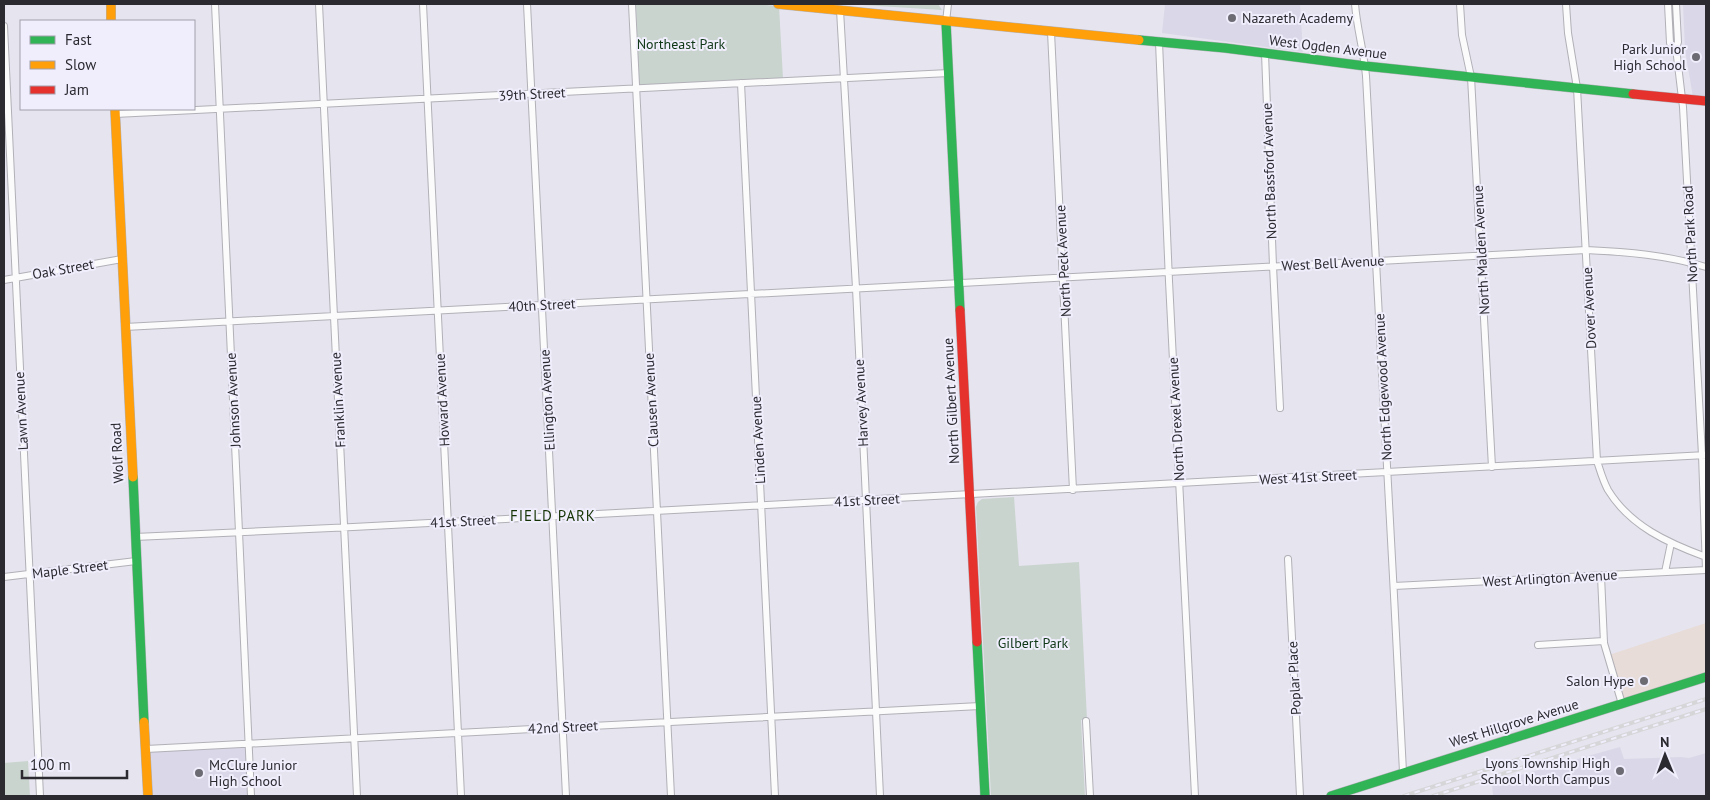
<svg xmlns="http://www.w3.org/2000/svg" width="1710" height="800" font-family="'PT Sans',sans-serif">
  <rect width="100%" height="100%" fill="#e6e4ee"/>
  <path fill="#e7dcd7" d="M 1706,623 L 1706,676 L 1623,702 L 1609,655 Z"/>
  <path fill="#dad7e8" d="M 1165,4 L 1300,4 L 1303,52 L 1162,33 Z
    M 1683,4 L 1706,4 L 1706,98 L 1693,97 L 1685,50 Z
    M 247,745 L 249,796 L 150,796 L 148,750 Z
    M 1620,747 L 1624,759 L 1681,757 L 1689,758 L 1706,753 L 1706,796 L 1493,796 L 1492,783 Z"/>
  <path fill="#c9d4ce" d="M 636,4 L 752,4 L 779,6 L 783,79 L 639,87 Z
    M 847,4 L 938,4 L 942,10 Z
    M 1014,497 L 1019,566 L 1079,562 L 1087,719 L 1081,720 L 1085,796 L 991,796 L 976,507 L 978,502 L 982,499 Z
    M 28,761 L 30,796 L 4,796 L 4,763 Z"/>
  <g fill="none" stroke-linecap="round" stroke-linejoin="round">
    <defs>
      <path id="street" d="M 215,4 L 251,796
        M 319,4 L 357,796
        M 423,4 L 461,796
        M 527,4 L 566,796
        M 632,4 L 671,796
        M 1355,4 C 1357,29 1364,52 1366,76 C 1380,308 1391,540 1403,772
        M 1460,4 L 1462,35 L 1471,77 L 1492,467
        M 1566,4 L 1568,33 L 1577,88 L 1597,461 C 1600,470 1603,481 1608,490 C 1630,526 1668,543 1706,557
        M 1668,4 L 1670,43 L 1676,48
        M 1676,4 L 1678,42 L 1676,48 L 1683,107 L 1702,455 L 1706,570
        M 840,10 L 856,288 L 880,796
        M 946,22 L 948,4
        M 4,26 L 40,796
        M 1051,32 L 1073,490
        M 1159,42 L 1169,281 L 1195,796
        M 1265,53 L 1273,266 L 1280,408
        M 741,83 L 775,796
        M 115,114 L 949,73
        M 4,280 L 122,259
        M 125,327 L 1586,250 C 1627,252 1667,255 1706,267
        M 135,537 L 353,527 L 1706,455
        M 1288,559 L 1300,796
        M 1665,572 L 1671,543
        M 1601,576 L 1604,643 L 1622,704
        M 4,577 L 136,561
        M 1394,586 L 1706,570
        M 1538,645 L 1604,641
        M 1086,721 L 1090,796
        M 146,749 L 980,706"/>
      <path id="fast" d="M 946,22 L 960,310
        M 1139,40 L 1225,48 L 1365,66 L 1633,94
        M 133,477 L 144,722
        M 977,642 L 985,796
        M 1331,796 L 1706,677"/>
      <path id="slow" d="M 111,4 L 111,21
        M 778,4 L 1139,40
        M 115,109 L 133,477
        M 144,722 L 148,796"/>
      <path id="jam" d="M 1633,94 L 1706,101
        M 960,310 L 977,642"/>
    </defs>
    <use href="#street" stroke="#b1b0b7" stroke-width="8"/>
    <use href="#fast" stroke="#b1b0b7" stroke-width="10"/>
    <use href="#slow" stroke="#b1b0b7" stroke-width="10"/>
    <use href="#jam" stroke="#b1b0b7" stroke-width="10"/>
    <use href="#street" stroke="#fbfbfc" stroke-width="6"/>
    <use href="#fast" stroke="#30b455" stroke-width="9"/>
    <use href="#slow" stroke="#ff9f0a" stroke-width="9"/>
    <use href="#jam" stroke="#e5322d" stroke-width="9"/>
    <defs>
      <path id="rail" d="M 1404,796 L 1706,699
        M 1433,796 L 1706,709"/>
    </defs>
    <use href="#rail" stroke="#d6d6d8" stroke-width="4"/>
    <use href="#rail" stroke="#f0eefc" stroke-width="2" stroke-dasharray="5.5" stroke-linecap="butt"/>
  </g>
  <g fill="#6c6b73" stroke="#f0eefc" stroke-width="2">
    <circle cx="1232" cy="18" r="5"/>
    <circle cx="1696" cy="57" r="5"/>
    <circle cx="1644" cy="681" r="5"/>
    <circle cx="1620" cy="771" r="5"/>
    <circle cx="199" cy="773" r="5"/>
  </g>
  <g text-anchor="middle" stroke-width="4" stroke-linejoin="round" paint-order="stroke">
    <g font-size="14" fill="#2b2a31" stroke="#f0eefc" text-anchor="end">
      <text x="1242" y="23" text-anchor="start">Nazareth Academy</text>
      <text x="1686" y="54">Park Junior<tspan x="1686" dy="16">High School</tspan></text>
      <text x="1634" y="686">Salon Hype</text>
      <text x="1610" y="768">Lyons Township High<tspan x="1610" dy="16">School North Campus</tspan></text>
      <text x="209" y="770" text-anchor="start">McClure Junior<tspan x="209" dy="16">High School</tspan></text>
    </g>
    <g font-size="14" fill="#0f3716" stroke="#f0eefc">
      <text x="681" y="49">Northeast Park</text>
      <text x="1033" y="648">Gilbert Park</text>
    </g>
    <g font-size="14" fill="#2b2a31" stroke="#f0eefc">
      <text transform="translate(1328 47) rotate(7)" y="5">West Ogden Avenue</text>
      <text transform="translate(532 94) rotate(-3)" y="5">39th Street</text>
      <text transform="translate(1269 171) rotate(-92)" y="5">North Bassford Avenue</text>
      <text transform="translate(1690 234) rotate(-93)" y="5">North Park Road</text>
      <text transform="translate(1481 250) rotate(-93)" y="5">North Malden Avenue</text>
      <text transform="translate(1063 261) rotate(-93)" y="5">North Peck Avenue</text>
      <text transform="translate(1333 263) rotate(-3)" y="5">West Bell Avenue</text>
      <text transform="translate(63 269) rotate(-10)" y="5">Oak Street</text>
      <text transform="translate(542 305) rotate(-3)" y="5">40th Street</text>
      <text transform="translate(1589 308) rotate(-93)" y="5">Dover Avenue</text>
      <text transform="translate(1383 387) rotate(-93)" y="5">North Edgewood Avenue</text>
      <text transform="translate(233 400) rotate(-93)" y="5">Johnson Avenue</text>
      <text transform="translate(338 400) rotate(-93)" y="5">Franklin Avenue</text>
      <text transform="translate(442 400) rotate(-93)" y="5">Howard Avenue</text>
      <text transform="translate(547 400) rotate(-93)" y="5">Ellington Avenue</text>
      <text transform="translate(651 400) rotate(-93)" y="5">Clausen Avenue</text>
      <text transform="translate(951 401) rotate(-93)" y="5">North Gilbert Avenue</text>
      <text transform="translate(861 403) rotate(-93)" y="5">Harvey Avenue</text>
      <text transform="translate(21 411) rotate(-93)" y="5">Lawn Avenue</text>
      <text transform="translate(1176 419) rotate(-93)" y="5">North Drexel Avenue</text>
      <text transform="translate(758 440) rotate(-93)" y="5">Linden Avenue</text>
      <text transform="translate(117 453) rotate(-93)" y="5">Wolf Road</text>
      <text transform="translate(1308 477) rotate(-3)" y="5">West 41st Street</text>
      <text transform="translate(867 500) rotate(-3)" y="5">41st Street</text>
      <text transform="translate(463 521) rotate(-3)" y="5">41st Street</text>
      <text transform="translate(70 569) rotate(-7)" y="5">Maple Street</text>
      <text transform="translate(1550 578) rotate(-3)" y="5">West Arlington Avenue</text>
      <text transform="translate(1294 678) rotate(-93)" y="5">Poplar Place</text>
      <text transform="translate(1514 723) rotate(-17)" y="5">West Hillgrove Avenue</text>
      <text transform="translate(563 727) rotate(-3)" y="5">42nd Street</text>
    </g>
    <g font-size="15" letter-spacing="1" fill="#163405" stroke="#f0eefc">
      <text x="553" y="521">FIELD PARK</text>
    </g>
  </g>
  <rect width="1710" height="800" fill="none" stroke="#2b2a31" stroke-width="10"/>
  <rect x="20" y="20" width="175" height="90" fill="#f0eefc" stroke="#a1a0ab"/>
  <rect x="30" y="36" width="25" height="8" fill="#30b455" stroke="#a1a0ab"/>
  <text x="65" y="45" font-size="15" fill="#2b2a31">Fast</text>
  <rect x="30" y="61" width="25" height="8" fill="#ff9f0a" stroke="#a1a0ab"/>
  <text x="65" y="70" font-size="15" fill="#2b2a31">Slow</text>
  <rect x="30" y="86" width="25" height="8" fill="#e5322d" stroke="#a1a0ab"/>
  <text x="65" y="95" font-size="15" fill="#2b2a31">Jam</text>
  <g transform="translate(1665 755) rotate(359)" stroke="#f0eefc" stroke-width="4" paint-order="stroke">
  <path d="M0-4L9 19L0 12L-9 19Z" fill="#2b2a31"/>
  <text y="-8" font-size="14" font-weight="bold" text-anchor="middle" fill="#2b2a31">N</text>
  </g>
  <path d="M22 770v8h105v-8" fill="none" stroke="#2b2a31" stroke-width="2.5"/>
  <text x="30" y="770" font-size="15" fill="#2b2a31" stroke="#f0eefc" stroke-width="4" paint-order="stroke">100 m</text>
</svg>
